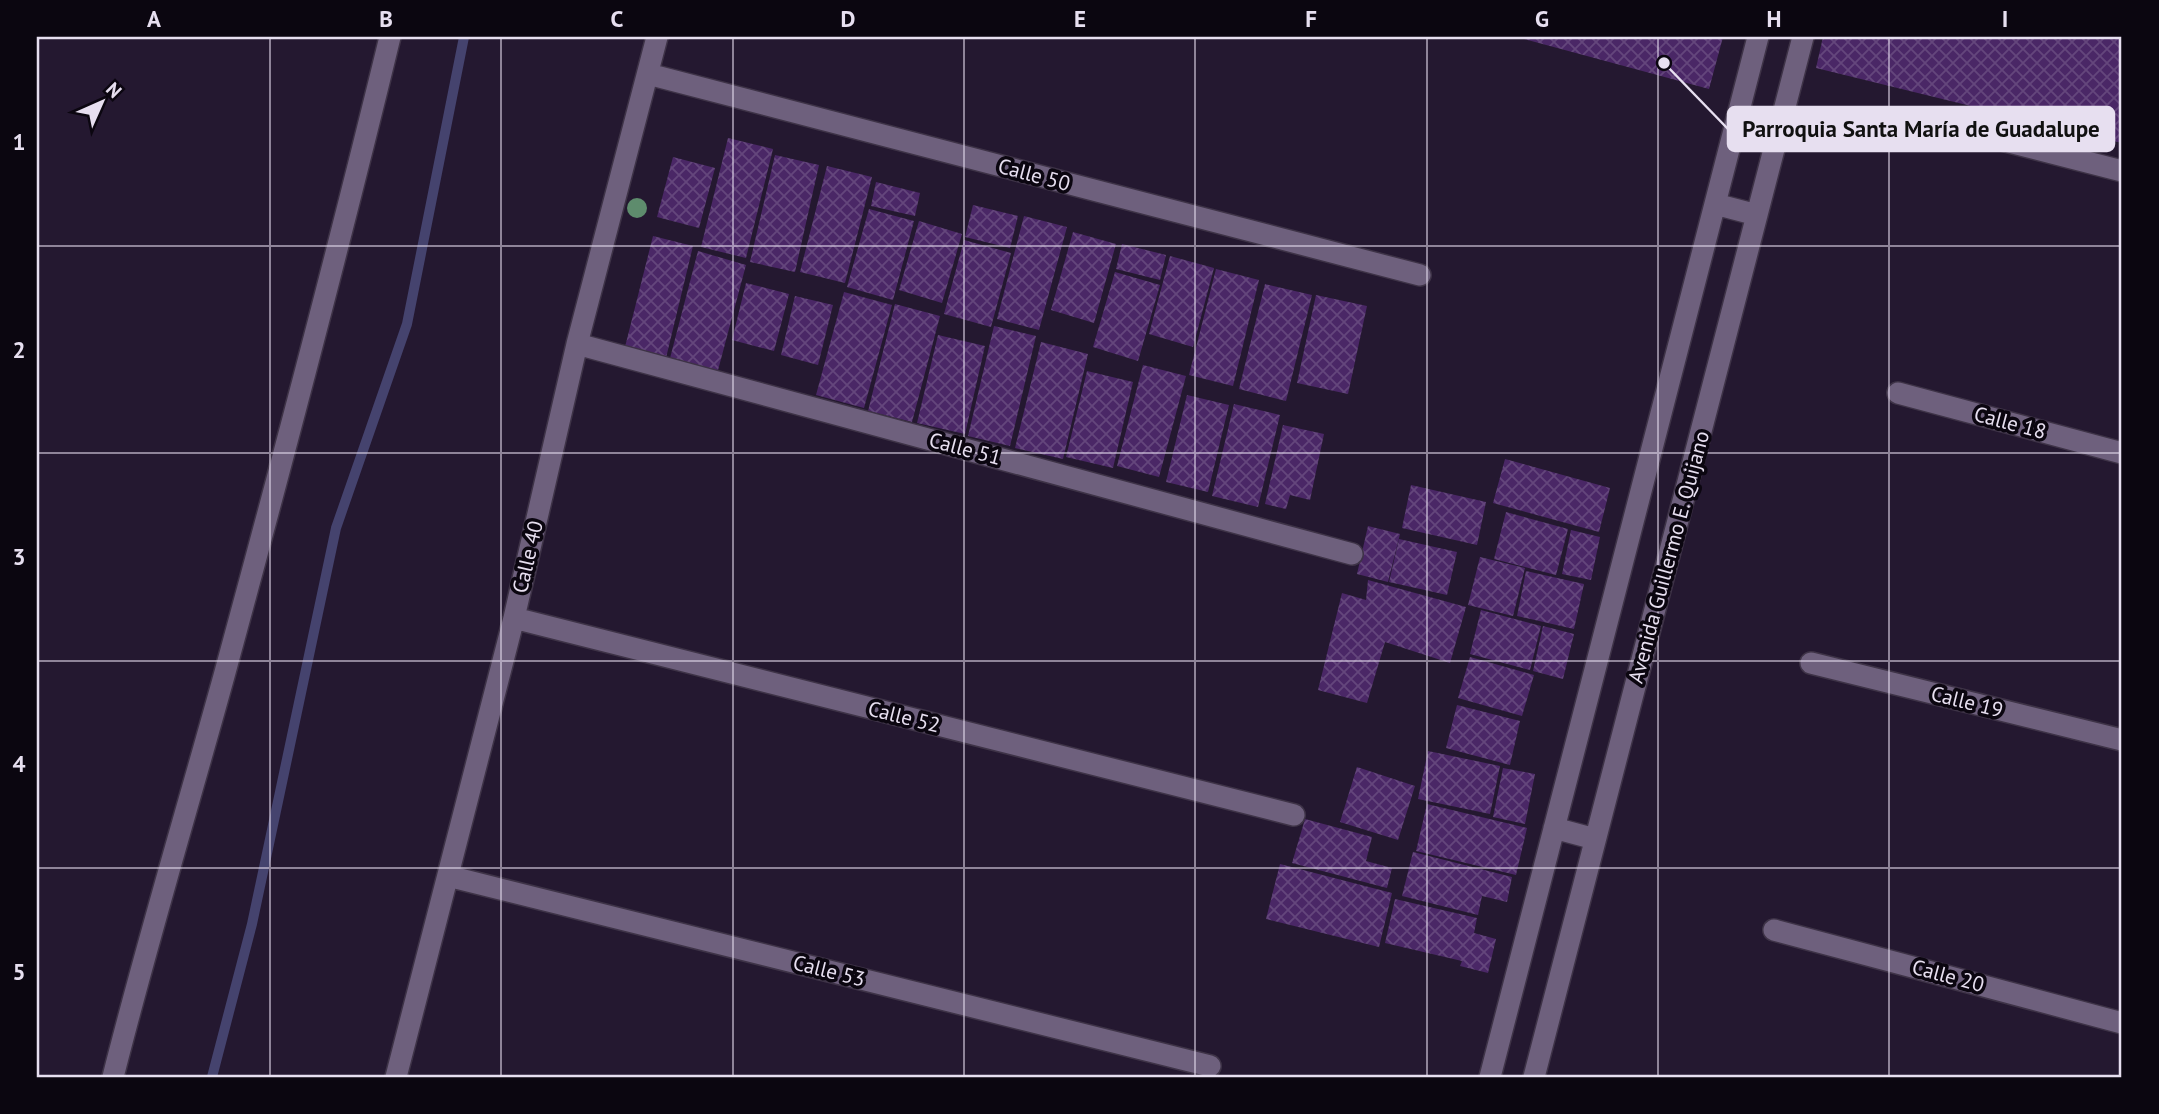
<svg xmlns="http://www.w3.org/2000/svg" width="2159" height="1114" font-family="'PT Sans',sans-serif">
  <defs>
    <pattern id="building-cross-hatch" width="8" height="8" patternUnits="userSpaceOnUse" patternTransform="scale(1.75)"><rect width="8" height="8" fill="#4a2766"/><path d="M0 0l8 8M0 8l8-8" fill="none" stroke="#64467c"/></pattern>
  </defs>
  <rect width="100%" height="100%" fill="#241830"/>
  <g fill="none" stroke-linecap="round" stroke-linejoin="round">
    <path stroke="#45436e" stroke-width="10" d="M 212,1077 L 252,924 L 336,528 L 407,324 L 464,37"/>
  </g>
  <path fill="url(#building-cross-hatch)" d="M 1517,37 L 1723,37 L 1709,89 Z
    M 1823,37 L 2122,37 L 2122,143 L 1816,68 Z
    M 728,138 L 773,149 L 746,258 L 701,247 Z
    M 775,155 L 819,165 L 795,272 L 750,262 Z
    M 673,157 L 715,168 L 699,228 L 657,217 Z
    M 827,166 L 872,177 L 845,283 L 800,272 Z
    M 876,182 L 920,193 L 915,216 L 871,206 Z
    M 973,205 L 1018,216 L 1010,248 L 965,237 Z
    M 869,209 L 914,221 L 893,300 L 847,287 Z
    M 1024,216 L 1067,227 L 1039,330 L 997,319 Z
    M 919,221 L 962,234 L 942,303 L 899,290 Z
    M 1073,232 L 1116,244 L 1094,323 L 1051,310 Z
    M 653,236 L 693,246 L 666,358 L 625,347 Z
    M 964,240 L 1011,253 L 991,327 L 944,314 Z
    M 1122,244 L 1166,255 L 1160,280 L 1116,269 Z
    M 698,251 L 746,265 L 717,374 L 669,362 Z
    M 1170,256 L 1214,268 L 1193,347 L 1149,334 Z
    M 1216,269 L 1259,280 L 1233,386 L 1189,375 Z
    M 1115,272 L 1160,285 L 1138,361 L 1093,347 Z
    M 746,283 L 789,294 L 774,351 L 732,340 Z
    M 1265,284 L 1312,295 L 1286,401 L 1239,389 Z
    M 844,292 L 892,305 L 864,408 L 816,395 Z
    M 1316,295 L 1367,306 L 1348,394 L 1297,383 Z
    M 795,296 L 833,305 L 818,365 L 781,355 Z
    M 895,304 L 940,316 L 912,422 L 868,411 Z
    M 994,326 L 1036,336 L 1010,446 L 968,436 Z
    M 938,335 L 985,346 L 965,434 L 917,423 Z
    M 1041,342 L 1088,354 L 1063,459 L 1015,448 Z
    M 1143,365 L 1186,376 L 1159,477 L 1117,466 Z
    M 1087,371 L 1133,382 L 1113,468 L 1066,457 Z
    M 1187,395 L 1229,405 L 1208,492 L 1166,482 Z
    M 1234,404 L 1280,415 L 1258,507 L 1212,496 Z
    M 1283,425 L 1324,434 L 1310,500 L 1290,495 L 1286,509 L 1265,504 Z
    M 1505,459 L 1610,488 L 1599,532 L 1493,503 Z
    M 1411,485 L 1486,502 L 1477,545 L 1402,528 Z
    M 1506,512 L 1568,529 L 1556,575 L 1494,559 Z
    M 1368,526 L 1400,534 L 1388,582 L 1357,574 Z
    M 1571,530 L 1600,537 L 1591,580 L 1562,574 Z
    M 1399,539 L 1457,552 L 1447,595 L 1389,582 Z
    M 1480,557 L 1525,568 L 1513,616 L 1468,605 Z
    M 1526,571 L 1584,584 L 1574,629 L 1517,616 Z
    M 1368,580 L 1466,607 L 1450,663 L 1385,642 L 1367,703 L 1318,690 L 1342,593 L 1366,600 Z
    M 1481,610 L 1541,626 L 1530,670 L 1470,654 Z
    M 1543,626 L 1574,634 L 1563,679 L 1533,671 Z
    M 1470,657 L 1534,675 L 1522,716 L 1458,698 Z
    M 1457,705 L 1520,721 L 1510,765 L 1446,748 Z
    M 1428,751 L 1500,766 L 1490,814 L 1418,799 Z
    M 1357,767 L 1415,786 L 1398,840 L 1340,822 Z
    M 1503,768 L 1535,774 L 1525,824 L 1493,817 Z
    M 1427,804 L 1527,828 L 1516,875 L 1416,851 Z
    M 1305,819 L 1372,837 L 1366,861 L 1392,868 L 1387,888 L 1292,863 Z
    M 1413,852 L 1512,877 L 1507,902 L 1482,896 L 1478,915 L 1402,896 Z
    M 1280,864 L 1392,893 L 1379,947 L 1266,919 Z
    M 1395,899 L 1477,918 L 1474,933 L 1496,939 L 1488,973 L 1460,966 L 1462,961 L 1385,943 Z"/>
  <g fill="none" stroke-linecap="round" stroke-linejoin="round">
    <defs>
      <path id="minor" d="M 648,74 L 1420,275
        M 1931,122 L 2122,171
        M 577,344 L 1352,554
        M 1898,393 L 2122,453
        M 514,618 L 1294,815
        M 1811,663 L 2122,740
        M 448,876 L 1210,1066
        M 1774,930 L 2122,1023
        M 113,1077 C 147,942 187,810 224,676 C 282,463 338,251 390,37
        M 396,1077 L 514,618 L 577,344 L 657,37"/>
      <path id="tertiary" d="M 1715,204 L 1757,215
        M 1554,828 L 1595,839
        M 1490,1077 L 1758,37
        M 1534,1077 L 1803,37"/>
    </defs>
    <use href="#minor" stroke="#3e3347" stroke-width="24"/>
    <use href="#tertiary" stroke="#3e3347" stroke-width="24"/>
    <use href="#minor" stroke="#6e607d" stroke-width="21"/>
    <use href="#tertiary" stroke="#6e607d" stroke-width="21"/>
  </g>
  <circle fill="#5e8c6d" cx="637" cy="208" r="10"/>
  <path fill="none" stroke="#e7dff0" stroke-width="2" stroke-opacity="0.55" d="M 270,37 L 270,1077M 501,37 L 501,1077M 733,37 L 733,1077M 964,37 L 964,1077M 1195,37 L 1195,1077M 1427,37 L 1427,1077M 1658,37 L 1658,1077M 1889,37 L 1889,1077M 37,246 L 2122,246M 37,453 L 2122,453M 37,661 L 2122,661M 37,868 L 2122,868"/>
  <g text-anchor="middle" stroke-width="7" stroke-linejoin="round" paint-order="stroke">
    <g font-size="21" fill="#e7dff0" stroke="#0b0610">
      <text transform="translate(1034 175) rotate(15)" y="7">Calle 50</text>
      <text transform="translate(2010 423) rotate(15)" y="7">Calle 18</text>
      <text transform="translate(965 449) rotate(15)" y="7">Calle 51</text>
      <text transform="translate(528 557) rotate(-77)" y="7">Calle 40</text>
      <text transform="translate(1669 557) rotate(-75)" y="7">Avenida Guillermo E. Quijano</text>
      <text transform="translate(1967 702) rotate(14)" y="7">Calle 19</text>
      <text transform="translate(904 717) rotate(14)" y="7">Calle 52</text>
      <text transform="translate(829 971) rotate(14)" y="7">Calle 53</text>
      <text transform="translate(1948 976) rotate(15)" y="7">Calle 20</text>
    </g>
  </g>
  <path fill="none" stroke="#e7dff0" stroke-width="2.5" d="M1664 63L1728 129"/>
  <circle fill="#e7dff0" stroke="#0b0610" stroke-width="2.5" cx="1664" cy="63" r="7"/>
  <rect fill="#e7dff0" stroke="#e7dff0" stroke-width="2.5" x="1728" y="107" width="386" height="44" rx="7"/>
  <g font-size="23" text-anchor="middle" font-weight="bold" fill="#111">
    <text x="1921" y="137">Parroquia Santa María de Guadalupe</text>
  </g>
  <rect width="2159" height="1114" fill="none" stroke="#0b0610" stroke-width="77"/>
  <g transform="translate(102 102) rotate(45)" stroke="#0b0610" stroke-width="5" paint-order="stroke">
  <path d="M0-5L12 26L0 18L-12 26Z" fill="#e7dff0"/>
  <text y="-10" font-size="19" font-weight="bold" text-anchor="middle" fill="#e7dff0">N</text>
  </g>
  <rect x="38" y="38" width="2082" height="1038" fill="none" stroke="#e7dff0" stroke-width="2.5"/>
  <g font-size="23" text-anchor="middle" font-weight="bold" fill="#e7dff0">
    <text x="154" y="27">A</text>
    <text x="386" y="27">B</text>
    <text x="617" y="27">C</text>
    <text x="848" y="27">D</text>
    <text x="1080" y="27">E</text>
    <text x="1311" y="27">F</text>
    <text x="1542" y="27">G</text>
    <text x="1774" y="27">H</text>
    <text x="2005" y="27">I</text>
    <text x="19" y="150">1</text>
    <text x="19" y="358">2</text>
    <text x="19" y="565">3</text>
    <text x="19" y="772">4</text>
    <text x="19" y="980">5</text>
  </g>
</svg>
